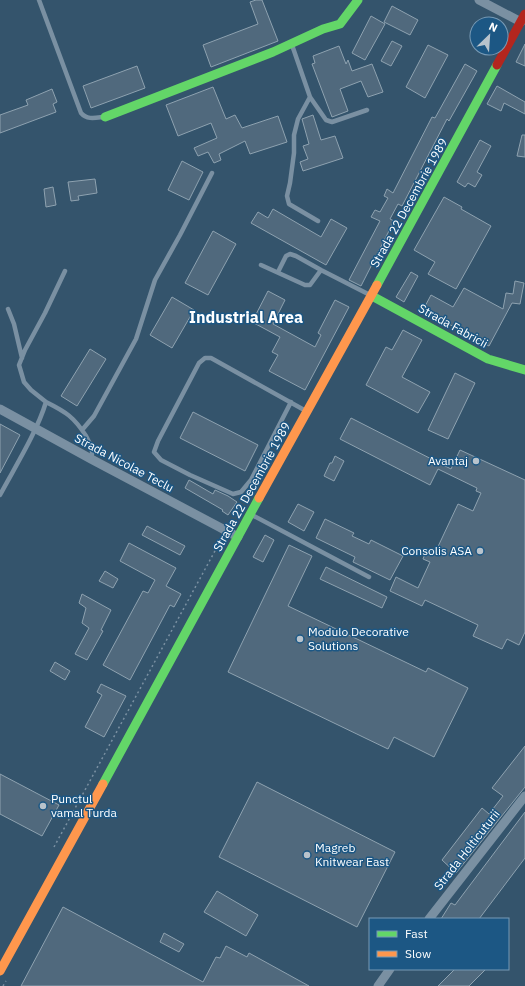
<svg xmlns="http://www.w3.org/2000/svg" width="525" height="986" font-family="'IBM Plex Sans',sans-serif">
  <rect width="100%" height="100%" fill="#34546c"/>
  <path fill="#50697d" stroke="#8ea2b0" d="M 256,0 L 262,0 L 278,41 L 211,67 L 203,45 L 258,24 L 250,2 Z
    M 392,6 L 418,20 L 410,35 L 384,22 Z
    M 371,16 L 385,24 L 365,60 L 352,53 Z
    M 392,41 L 402,46 L 391,66 L 381,61 Z
    M 525,44 L 525,66 L 516,62 Z
    M 428,45 L 448,55 L 425,98 L 406,87 Z
    M 339,46 L 346,64 L 348,60 L 352,71 L 372,64 L 383,92 L 368,97 L 361,81 L 340,89 L 348,111 L 332,117 L 312,64 L 315,63 L 313,56 Z
    M 465,64 L 477,71 L 449,121 L 447,119 L 402,206 L 398,204 L 390,219 L 394,221 L 361,286 L 349,280 L 380,221 L 371,217 L 375,210 L 380,212 L 388,198 L 384,196 L 387,189 L 393,193 L 432,117 L 435,118 Z
    M 137,66 L 145,88 L 91,108 L 83,86 Z
    M 497,86 L 525,102 L 525,114 L 504,103 L 501,111 L 487,104 Z
    M 213,87 L 226,119 L 235,115 L 242,128 L 278,116 L 287,142 L 250,154 L 245,141 L 219,154 L 221,160 L 214,163 L 208,152 L 198,156 L 194,148 L 217,138 L 211,123 L 178,136 L 166,105 Z
    M 52,89 L 57,102 L 53,104 L 56,112 L 0,133 L 0,115 L 28,105 L 26,100 Z
    M 313,115 L 321,140 L 335,136 L 343,158 L 303,171 L 300,162 L 308,159 L 303,146 L 309,144 L 302,119 Z
    M 522,135 L 525,135 L 525,157 L 517,156 Z
    M 480,140 L 491,146 L 477,172 L 482,175 L 475,187 L 468,183 L 465,187 L 457,182 Z
    M 182,161 L 203,172 L 189,200 L 168,190 Z
    M 95,179 L 97,193 L 78,196 L 79,200 L 71,201 L 68,182 Z
    M 53,187 L 56,205 L 46,207 L 44,189 Z
    M 444,197 L 462,207 L 461,209 L 491,226 L 456,289 L 428,274 L 435,262 L 414,250 Z
    M 273,209 L 321,237 L 331,219 L 347,228 L 326,265 L 251,223 L 258,212 L 268,218 Z
    M 213,231 L 236,244 L 208,295 L 185,283 Z
    M 411,272 L 418,276 L 404,302 L 396,297 Z
    M 515,281 L 524,283 L 520,304 L 512,303 L 489,346 L 423,310 L 431,295 L 453,307 L 464,288 L 503,309 L 506,293 L 513,294 Z
    M 268,291 L 285,300 L 273,324 L 315,347 L 321,335 L 318,333 L 335,300 L 349,307 L 305,390 L 269,371 L 278,355 L 272,352 L 280,337 L 252,322 Z
    M 172,297 L 194,310 L 172,348 L 150,335 Z
    M 403,330 L 422,340 L 402,377 L 430,392 L 418,413 L 366,385 L 386,347 L 392,350 Z
    M 90,349 L 106,359 L 77,406 L 61,396 Z
    M 455,373 L 475,383 L 448,439 L 428,430 Z
    M 193,412 L 258,445 L 245,471 L 180,438 Z
    M 351,418 L 451,469 L 460,450 L 525,480 L 525,632 L 519,645 L 507,639 L 502,649 L 473,636 L 478,625 L 425,600 L 422,606 L 390,591 L 396,577 L 418,588 L 430,562 L 423,559 L 427,549 L 435,553 L 458,504 L 473,511 L 481,493 L 476,491 L 477,488 L 438,469 L 430,485 L 340,439 Z
    M 0,424 L 20,435 L 0,473 Z
    M 335,456 L 344,461 L 334,481 L 324,476 L 330,463 L 332,463 Z
    M 189,480 L 213,494 L 215,490 L 228,496 L 237,502 L 228,515 L 222,511 L 223,510 L 185,488 Z
    M 298,504 L 314,512 L 304,531 L 288,522 Z
    M 325,519 L 354,533 L 352,536 L 369,544 L 371,540 L 403,556 L 390,580 L 353,562 L 355,557 L 316,538 Z
    M 147,526 L 185,546 L 180,555 L 142,535 Z
    M 265,535 L 274,540 L 263,562 L 253,557 Z
    M 129,543 L 176,568 L 166,586 L 181,594 L 174,607 L 170,605 L 130,680 L 103,665 L 143,591 L 148,593 L 155,580 L 120,561 Z
    M 289,545 L 312,556 L 288,606 L 426,672 L 428,668 L 468,688 L 434,757 L 394,737 L 388,749 L 228,672 Z
    M 326,567 L 387,597 L 382,608 L 320,579 Z
    M 105,571 L 118,579 L 113,588 L 99,581 Z
    M 82,594 L 111,610 L 101,630 L 103,631 L 87,660 L 75,654 L 89,628 L 82,623 L 86,608 L 79,603 Z
    M 55,662 L 70,671 L 65,680 L 50,671 Z
    M 101,684 L 126,696 L 104,737 L 85,727 L 102,695 L 97,692 Z
    M 525,746 L 525,787 L 456,873 L 442,860 L 482,808 L 489,814 L 503,796 L 492,788 Z
    M 0,774 L 59,805 L 42,836 L 0,814 Z
    M 257,782 L 395,852 L 357,927 L 219,857 Z
    M 525,812 L 525,858 L 479,919 L 441,919 L 451,903 L 455,905 Z
    M 217,891 L 258,915 L 246,936 L 204,912 Z
    M 63,907 L 203,982 L 216,957 L 220,958 L 226,946 L 247,957 L 249,953 L 309,986 L 21,986 Z
    M 164,933 L 184,944 L 179,952 L 160,942 Z
    M 455,969 L 486,969 L 469,986 L 438,986 Z"/>
  <g fill="none" stroke-linecap="round" stroke-linejoin="round">
    <path stroke="#7a90a2" stroke-width="1.5" stroke-dasharray="2 3" stroke-linecap="butt" d="M 54,847 L 222,538
      M 3,986 L 6,981"/>
    <path stroke="#7a90a2" stroke-width="4.5" d="M 39,0 L 81,113 C 87,120 95,118 103,117
      M 292,45 L 310,97 L 326,120 L 332,122 L 367,110
      M 310,97 L 298,119 L 294,135 L 294,153 L 290,183 L 287,196 L 289,204 L 318,221
      M 261,265 L 305,285 L 310,285 L 321,270
      M 278,272 L 286,256 L 290,254 L 296,256 L 321,270 L 370,295
      M 8,309 L 14,324 L 22,358
      M 46,402 C 66,412 74,417 86,436 C 90,444 94,450 91,459
      M 291,402 L 251,480 L 241,492 L 233,494 L 190,475 L 161,460 L 154,452 L 158,441 L 199,363 L 205,358 L 211,358 L 306,411
      M 82,430 L 94,416 L 136,339 L 155,280 L 180,235 L 212,173
      M 0,495 C 15,467 37,432 46,402 L 31,390 L 24,382 L 19,365 L 25,350 L 45,313 L 65,271
      M 252,515 L 369,577"/>
    <path stroke="#7a90a2" stroke-width="9" d="M 479,0 L 521,22
      M 0,409 L 91,459 L 238,537
      M 429,919 L 525,796
      M 378,986 L 390,969"/>
    <path stroke="#63d668" stroke-width="9" d="M 105,117 L 273,52 L 323,29 L 340,24 L 358,0
      M 377,285 L 497,65
      M 372,296 L 488,359 L 525,370
      M 103,784 L 259,498"/>
    <path stroke="#ff974d" stroke-width="9" d="M 259,498 L 377,285
      M 0,971 L 103,784"/>
    <path stroke="#b3261e" stroke-width="9" d="M 497,65 L 525,14"/>
  </g>
  <g fill="#b8c3cc" stroke="#1c5784" stroke-width="1.5">
    <circle cx="476" cy="461" r="4"/>
    <circle cx="480" cy="551" r="4"/>
    <circle cx="300" cy="639" r="4"/>
    <circle cx="43" cy="806" r="4"/>
    <circle cx="307" cy="855" r="4"/>
  </g>
  <g text-anchor="middle" stroke-width="3" stroke-linejoin="round" paint-order="stroke">
    <g font-size="12" fill="#fff" stroke="#1c5784">
      <text transform="translate(409 203) rotate(-61)" y="4">Strada 22 Decembrie 1989</text>
      <text transform="translate(453 326) rotate(29)" y="4">Strada Fabricii</text>
      <text transform="translate(124 463) rotate(28)" y="4">Strada Nicolae Teclu</text>
      <text transform="translate(252 487) rotate(-61)" y="4">Strada 22 Decembrie 1989</text>
      <text transform="translate(467 850) rotate(-52)" y="4">Strada Holticuturii</text>
    </g>
    <g font-size="12" fill="#fff" stroke="#1c5784" text-anchor="start">
      <text x="468" y="465" text-anchor="end">Avantaj</text>
      <text x="472" y="555" text-anchor="end">Consolis ASA</text>
      <text x="308" y="636">Modulo Decorative<tspan x="308" dy="14">Solutions</tspan></text>
      <text x="51" y="803">Punctul<tspan x="51" dy="14">vamal Turda</tspan></text>
      <text x="315" y="852">Magreb<tspan x="315" dy="14">Knitwear East</tspan></text>
    </g>
    <g font-size="16" font-weight="bold" fill="#fff" stroke="#1c5784">
      <text x="246" y="323">Industrial Area</text>
    </g>
  </g>
  <rect x="369" y="918" width="140" height="52" fill="#1c5784" stroke="#779ab5"/>
  <rect x="377" y="931" width="20" height="6" fill="#63d668" stroke="#779ab5"/>
  <text x="405" y="938" font-size="12" fill="#ffffff">Fast</text>
  <rect x="377" y="951" width="20" height="6" fill="#ff974d" stroke="#779ab5"/>
  <text x="405" y="958" font-size="12" fill="#ffffff">Slow</text>
  <g transform="translate(489 36) rotate(25)"><circle r="19" fill="#1c5784" stroke="#779ab5"/>
  <path d="M0-3L7 15L0 10L-7 15Z" fill="#b8c3cc"/>
  <text y="-6" font-size="11" font-weight="bold" text-anchor="middle" fill="#ffffff">N</text>
  </g>
</svg>
